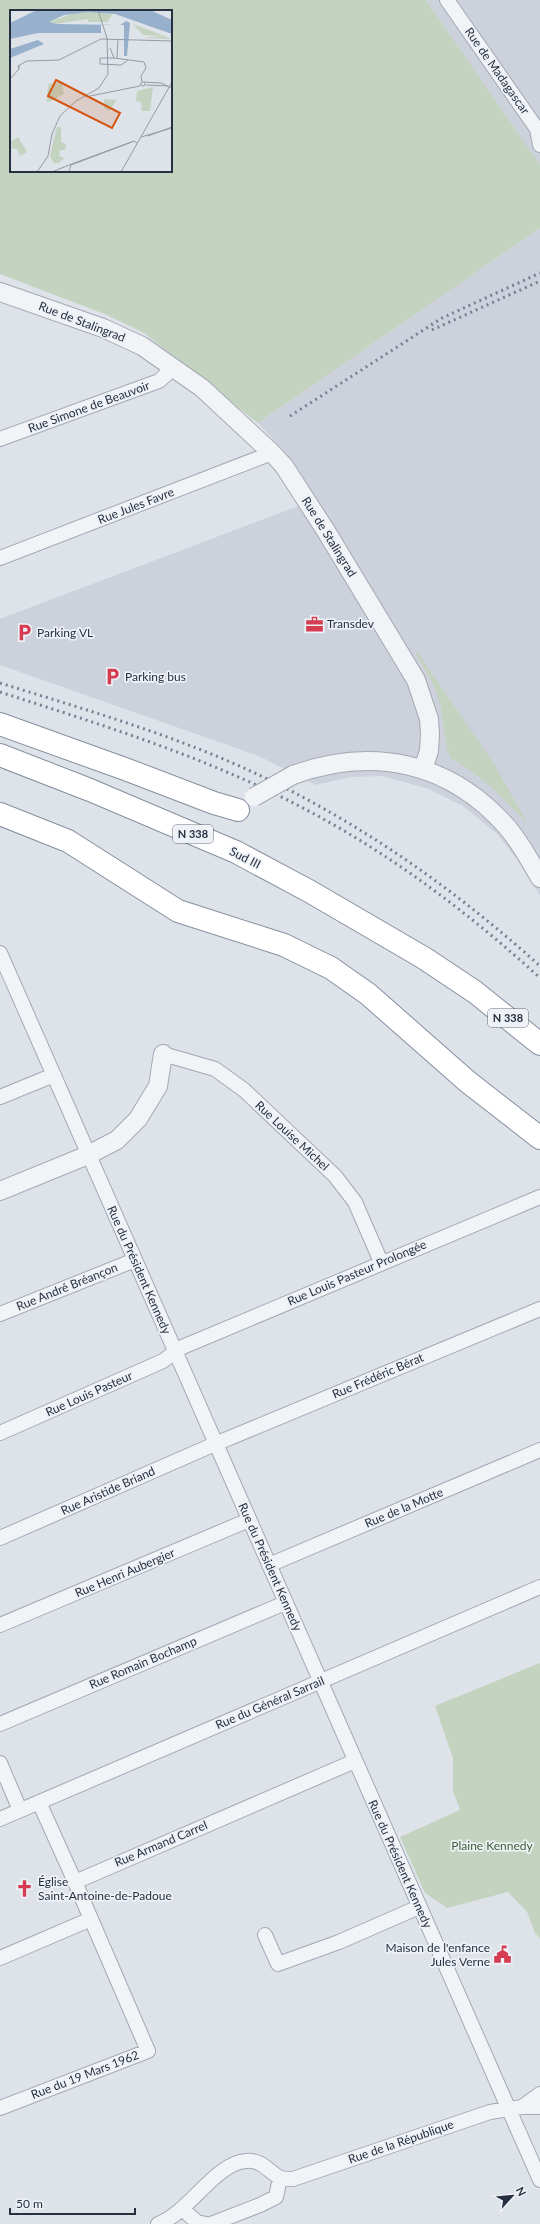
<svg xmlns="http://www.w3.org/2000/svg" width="540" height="2224" font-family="Lato,sans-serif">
  <rect width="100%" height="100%" fill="#dee2e9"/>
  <path fill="#ccd1db" d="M 426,0 L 540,0 L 540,165 L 530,151 Z
    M 540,228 L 540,896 L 517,859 L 497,834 L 463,806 L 429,789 L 382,776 L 350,777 L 316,785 L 259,756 L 0,665 L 0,619 L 317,499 L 288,455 L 258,423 Z"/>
  <path fill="#c4d3bf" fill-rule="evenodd" d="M 0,0 L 426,0 L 540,165 L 540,228 L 258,423 L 144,333 L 107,315 L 0,274 ZM 11,11 L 171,11 L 171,171 L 11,171 Z
    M 416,650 L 494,764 L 528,824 L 494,789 L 471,771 L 452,759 L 447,749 L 441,708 L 433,683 L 416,654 Z
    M 540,1663 L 540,1938 L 535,1933 L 527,1912 L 508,1892 L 447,1908 L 425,1893 L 400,1837 L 460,1810 L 453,1791 L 453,1758 L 435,1706 Z"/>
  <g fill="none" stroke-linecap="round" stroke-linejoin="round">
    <defs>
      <path id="minor" d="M 447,0 L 537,129 L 540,145
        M 0,439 L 159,381 L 173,368
        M 0,558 L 272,453
        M 0,953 L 540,2180
        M 163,1054 L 215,1069 L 244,1090 L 335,1176 L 355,1202 L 381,1262
        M 0,1097 L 54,1075
        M 0,1314 L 135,1260
        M 0,1433 L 163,1361 L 180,1348 L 540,1197
        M 0,1538 L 215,1444 L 540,1309
        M 269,1565 L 540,1450
        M 0,1625 L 249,1520
        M 0,1724 L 285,1603
        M 0,1763 L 20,1810
        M 39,1802 L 75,1882
        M 0,1819 L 540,1587
        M 265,1935 L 278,1964 L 339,1942 L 419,1907
        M 0,1958 L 91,1919 L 75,1882 L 355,1761
        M 522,2107 L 540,2094
        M 0,2108 L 148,2051 L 91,1919
        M 182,2209 L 197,2222 L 206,2224
        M 158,2224 C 189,2213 215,2163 246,2161 C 263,2159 270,2174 281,2178 C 284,2179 290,2179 293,2179 L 490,2112 L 522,2107 L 540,2107
        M 211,2224 L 260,2205 L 276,2197 L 280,2178"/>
      <path id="tertiary" d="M 0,292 L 103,328 L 142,346 L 202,388 L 272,453 L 284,466 L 326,531 L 416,680 L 429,719 L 430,734 L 429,751 L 423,769
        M 293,775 C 373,746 450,762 507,827 C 520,842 530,861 540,878
        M 0,1191 L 88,1155 L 117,1140 L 138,1119 L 158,1086 L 163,1054"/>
      <path id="trunk" d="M 0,724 L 125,769 L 214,803 L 238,810
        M 0,755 L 90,790 L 236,852 L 309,891 L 424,958 L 475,992 L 540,1044
        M 0,814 L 68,841 L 178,911 L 284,945 L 331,968 L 368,994 L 468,1082 L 540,1138"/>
    </defs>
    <use href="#minor" stroke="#a3a9b3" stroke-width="16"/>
    <use href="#tertiary" stroke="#a3a9b3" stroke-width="20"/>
    <use href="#trunk" stroke="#858fa0" stroke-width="24"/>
    <use href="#minor" stroke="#f1f3f7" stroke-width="14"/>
    <use href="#tertiary" stroke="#f1f3f7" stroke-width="18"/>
    <use href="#trunk" stroke="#fff" stroke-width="22"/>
    <path stroke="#778193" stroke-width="3" stroke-dasharray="2 4" stroke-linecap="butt" d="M 432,330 L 540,281
      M 290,416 L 442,318 L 540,273
      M 0,683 C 87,710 177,736 259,775 C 362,824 456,890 540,966
      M 0,692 C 102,725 206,757 301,807 C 388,852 468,912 540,978"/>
    <defs>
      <path id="tertiary-bridge" d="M 254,797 L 293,775"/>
    </defs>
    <use href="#tertiary-bridge" stroke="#a3a9b3" stroke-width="20" stroke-linecap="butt"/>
    <use href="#tertiary-bridge" stroke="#f1f3f7" stroke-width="18"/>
  </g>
  <defs>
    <symbol id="office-bare" viewBox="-9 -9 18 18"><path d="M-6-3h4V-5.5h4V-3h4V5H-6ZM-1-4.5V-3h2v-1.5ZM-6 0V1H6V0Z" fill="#d53c52" stroke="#eef1f6" stroke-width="2.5" paint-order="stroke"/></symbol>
    <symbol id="parking-bare" viewBox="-9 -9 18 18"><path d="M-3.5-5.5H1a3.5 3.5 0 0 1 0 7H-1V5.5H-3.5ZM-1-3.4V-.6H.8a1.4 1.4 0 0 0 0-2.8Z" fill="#d53c52" stroke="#eef1f6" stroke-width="2.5" paint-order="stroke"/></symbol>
    <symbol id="church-bare" viewBox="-9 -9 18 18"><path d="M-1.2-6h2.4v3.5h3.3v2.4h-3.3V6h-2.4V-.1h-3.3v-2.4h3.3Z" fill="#d53c52" stroke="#eef1f6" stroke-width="2.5" paint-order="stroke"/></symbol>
    <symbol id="civic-bare" viewBox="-9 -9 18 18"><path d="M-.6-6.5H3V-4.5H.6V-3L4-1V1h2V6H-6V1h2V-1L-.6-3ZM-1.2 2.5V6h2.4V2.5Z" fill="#d53c52" stroke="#eef1f6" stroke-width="2.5" paint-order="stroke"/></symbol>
  </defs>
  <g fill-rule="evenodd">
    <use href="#office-bare" x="302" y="612" width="25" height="25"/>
    <use href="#parking-bare" x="12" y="620" width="25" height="25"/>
    <use href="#parking-bare" x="100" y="664" width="25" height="25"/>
    <use href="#church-bare" x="12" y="1876" width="25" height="25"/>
    <use href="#civic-bare" x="490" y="1942" width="25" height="25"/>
  </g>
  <g text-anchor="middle" stroke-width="3.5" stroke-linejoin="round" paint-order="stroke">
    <g fill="#eef1f6" stroke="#636a77" stroke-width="1">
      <rect x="173" y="825" width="40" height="18" rx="3"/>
      <rect x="488" y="1009" width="40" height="18" rx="3"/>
    </g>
    <g font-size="11" font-weight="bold" fill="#273041">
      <text x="193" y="838">N 338</text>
      <text x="508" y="1022">N 338</text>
    </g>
    <g font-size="12" fill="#273041" stroke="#eef1f6">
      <text transform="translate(497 71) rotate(55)" y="4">Rue de Madagascar</text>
      <text transform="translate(82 322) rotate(21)" y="4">Rue de Stalingrad</text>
      <text transform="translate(89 407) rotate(-20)" y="4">Rue Simone de Beauvoir</text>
      <text transform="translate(136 506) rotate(-21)" y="4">Rue Jules Favre</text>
      <text transform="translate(329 537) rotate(58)" y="4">Rue de Stalingrad</text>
      <text transform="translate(245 858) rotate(27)" y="4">Sud III</text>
      <text transform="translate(292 1136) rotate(43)" y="4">Rue Louise Michel</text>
      <text transform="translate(139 1270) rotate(66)" y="4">Rue du Président Kennedy</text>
      <text transform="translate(357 1273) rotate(-23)" y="4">Rue Louis Pasteur Prolongée</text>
      <text transform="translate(67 1287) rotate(-22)" y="4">Rue André Bréançon</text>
      <text transform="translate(378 1376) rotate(-23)" y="4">Rue Frédéric Bérat</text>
      <text transform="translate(89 1394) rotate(-24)" y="4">Rue Louis Pasteur</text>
      <text transform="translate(108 1491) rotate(-24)" y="4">Rue Aristide Briand</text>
      <text transform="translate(404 1508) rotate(-23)" y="4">Rue de la Motte</text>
      <text transform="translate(270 1567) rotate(66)" y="4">Rue du Président Kennedy</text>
      <text transform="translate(125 1573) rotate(-23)" y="4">Rue Henri Aubergier</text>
      <text transform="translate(143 1663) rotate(-23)" y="4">Rue Romain Bochamp</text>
      <text transform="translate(270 1703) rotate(-23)" y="4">Rue du Général Sarrail</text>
      <text transform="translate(161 1844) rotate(-23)" y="4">Rue Armand Carrel</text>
      <text transform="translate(400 1864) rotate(66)" y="4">Rue du Président Kennedy</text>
      <text transform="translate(85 2075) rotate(-21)" y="4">Rue du 19 Mars 1962</text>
      <text transform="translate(401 2142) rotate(-19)" y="4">Rue de la République</text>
    </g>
    <g font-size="12" fill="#273041" stroke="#eef1f6" text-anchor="start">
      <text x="327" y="628">Transdev</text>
      <text x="37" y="637">Parking VL</text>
      <text x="125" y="681">Parking bus</text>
      <text x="38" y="1886">Église<tspan x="38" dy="14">Saint-Antoine-de-Padoue</tspan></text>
      <text x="490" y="1952" text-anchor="end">Maison de l'enfance<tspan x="490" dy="14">Jules Verne</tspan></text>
    </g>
    <g font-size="12" fill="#3b5d33" stroke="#eef1f6">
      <text x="492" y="1850">Plaine Kennedy</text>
    </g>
  </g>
  <g transform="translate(10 10)">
    <rect width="162" height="162" fill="#dee2e9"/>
    <path d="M 68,2 L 87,2 L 102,4 L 98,12 L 78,12 L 78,9 L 44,14 L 39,12 ZM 123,14 L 147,23 L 161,29 L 134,28 L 153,26 L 133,25 ZM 52,72 L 54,84 L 37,93 L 38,74 ZM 143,77 L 140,101 L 132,101 L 131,92 L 126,91 L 127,81 ZM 94,89 L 107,90 L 99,101 L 94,98 ZM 47,117 L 51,117 L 51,132 L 56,134 L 55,140 L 50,140 L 49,146 L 54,148 L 49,153 L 44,153 L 40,146 ZM 8,127 L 17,142 L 7,147 L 10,145 L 7,139 L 0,138 L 2,136 L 0,128 L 2,131 Z" fill="#c4d3bf"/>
    <path d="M 27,0 L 140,0 L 162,10 L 162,24 L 105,4 L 78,2 L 54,5 L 39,12 L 47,14 L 110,15 L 116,11 L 120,13 L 117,46 L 114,46 L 114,15 L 91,15 L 91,23 L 28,23 L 0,29 L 0,13 ZM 28,30 L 34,34 L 0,48 L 0,39 Z" fill="#97b0cb"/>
    <path fill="none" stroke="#97b0cb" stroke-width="2" d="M 140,16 L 153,6"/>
    <path fill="none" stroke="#959ba6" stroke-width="1" d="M 100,38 L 104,48 L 134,52 L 136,58 L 131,66 L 132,72M 104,48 L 90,48 L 90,54 L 111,55 L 118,50M 107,48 L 108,29M 9,56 L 9,59 L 8,56 L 17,51 L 49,50 L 91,29 L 162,31M 0,69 L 9,59M 135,73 L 134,76 L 130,75 L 132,72 L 151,73 L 162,78M 136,75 L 158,76M 80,86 L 130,76M 138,126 L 162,117M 131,127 L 162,118M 59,155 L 124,131 L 127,133M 27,162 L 38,146 L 42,124 L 50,106 L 66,91 L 89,78 L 98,64 L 97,28 L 88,0M 42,162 L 59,155M 59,162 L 61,155 L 122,132M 111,162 L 162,72"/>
    <path fill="#d55511" fill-opacity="0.15" stroke="#d55511" stroke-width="2" d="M 46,70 L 110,103 L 102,118 L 38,86 Z"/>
    <rect width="162" height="162" fill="none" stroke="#273041" stroke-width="2"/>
  </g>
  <g transform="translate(512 2196) rotate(63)" stroke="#eef1f6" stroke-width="3" paint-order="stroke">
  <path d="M0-3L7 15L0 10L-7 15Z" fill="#273041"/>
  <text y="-6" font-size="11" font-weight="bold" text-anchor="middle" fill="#273041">N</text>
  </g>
  <path d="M10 2208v6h125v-6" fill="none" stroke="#273041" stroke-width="2"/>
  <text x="16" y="2208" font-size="12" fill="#273041" stroke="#eef1f6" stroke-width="3" paint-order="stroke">50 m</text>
</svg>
